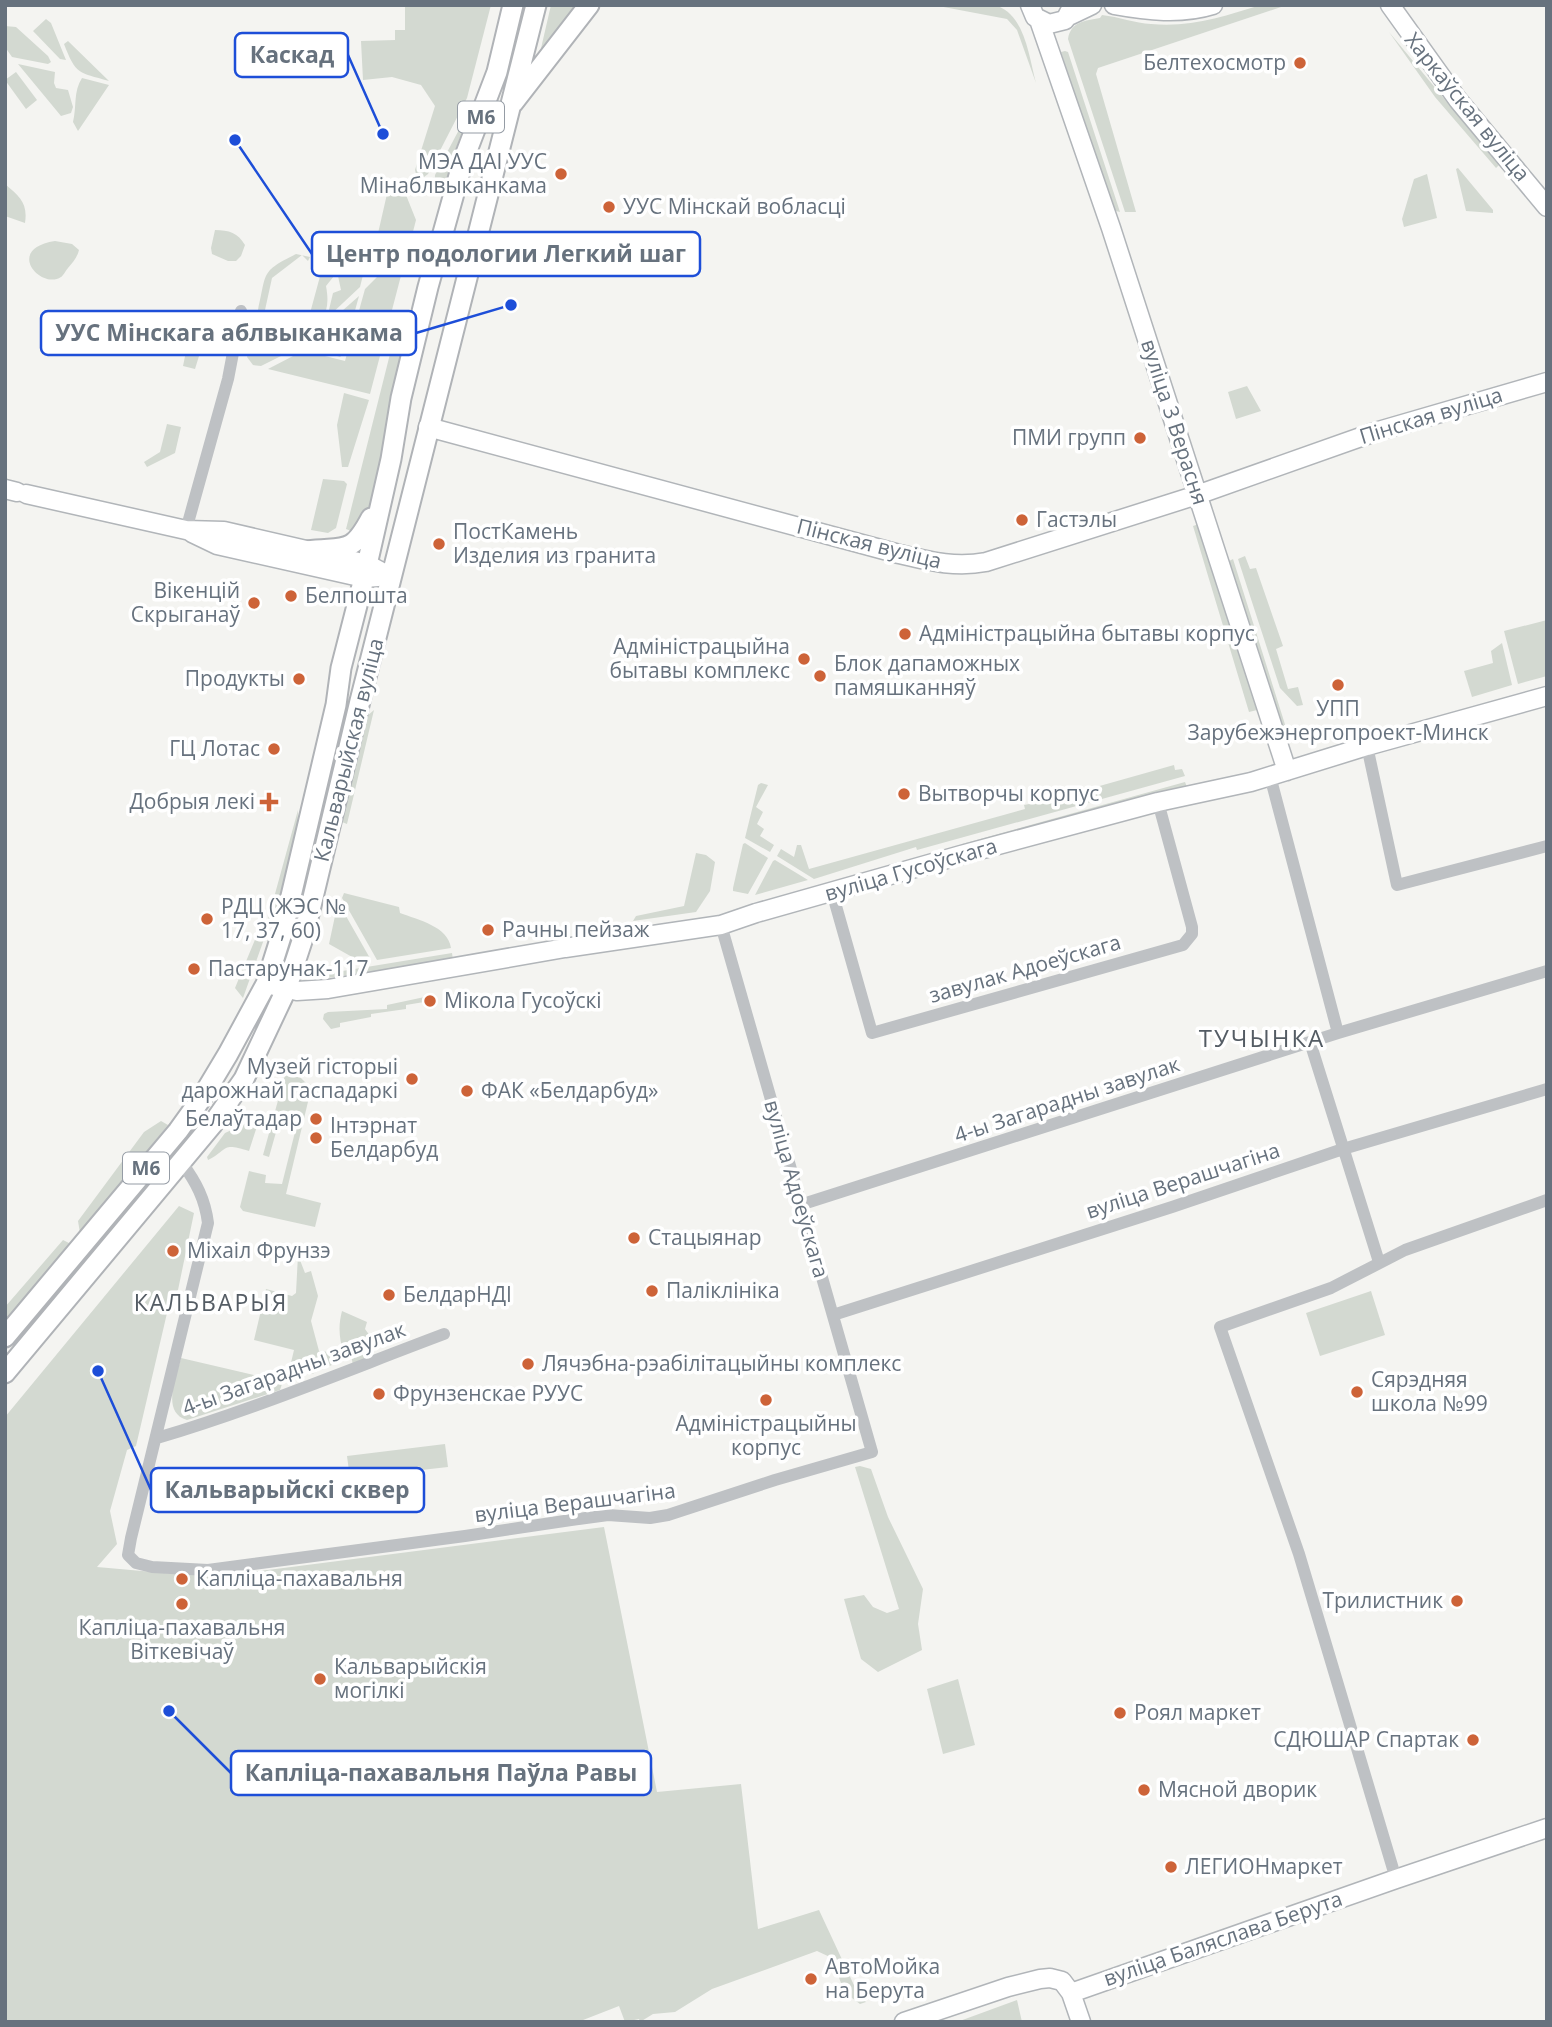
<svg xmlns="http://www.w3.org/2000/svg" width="1552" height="2027" font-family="'Open Sans',sans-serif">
  <rect width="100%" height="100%" fill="#f4f4f1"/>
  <path fill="#d3d9d1" d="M 405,5 L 491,5 L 467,98 L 428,174 L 424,177 L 416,174 L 415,170 L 435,106 L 421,85 L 392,77 L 363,80 L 361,41 L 395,40 L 395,30 L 405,30 Z
    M 551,5 L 580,5 L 539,57 Z
    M 933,5 C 952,5 975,2 993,5 C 1025,11 1029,58 1036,83 L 1017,30 L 1007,19 Z
    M 1261,5 L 1287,5 L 1098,68 L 1096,74 L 1136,212 L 1125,212 L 1068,39 C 1071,21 1085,21 1100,18 L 1102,15 C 1119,17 1135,23 1151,24 C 1190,28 1225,16 1261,5 Z
    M 46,19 L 51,23 L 66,60 L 60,59 L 33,31 Z
    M 5,26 L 16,27 L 48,56 L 51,62 L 48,64 L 12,57 L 5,47 Z
    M 1389,32 L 1499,165 L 1496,168 L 1435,97 Z
    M 68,41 L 109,81 C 78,72 76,75 64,44 Z
    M 1065,51 L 1068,52 L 1120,212 L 1116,211 L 1110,203 L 1061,52 Z
    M 18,64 L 55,72 L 54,83 L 56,88 L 68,90 L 73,107 L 71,113 L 61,116 Z
    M 16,72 L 37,100 L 26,109 L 5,80 Z
    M 82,78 L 109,85 L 78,131 L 73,122 C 77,106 73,92 82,78 Z
    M 461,126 L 464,127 L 452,159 L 443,194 L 434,192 L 435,175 Z
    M 1458,168 L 1493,210 L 1493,213 L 1466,211 L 1456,169 Z
    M 1427,174 L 1437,218 L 1404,227 L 1402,219 L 1414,179 Z
    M 5,184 C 20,197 28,203 25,223 L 5,216 Z
    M 393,190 L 406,195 L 416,220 L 407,255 L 402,261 L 368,277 L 387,194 Z
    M 215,230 C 229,230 238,233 245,245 L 241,256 L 236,261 L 228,261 L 212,254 L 211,248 Z
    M 55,241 L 72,244 L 79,250 C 77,258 73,262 68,268 C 67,269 62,277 61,277 C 41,290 4,249 55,241 Z
    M 296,254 L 310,257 L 308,261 L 302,255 L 272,278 L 265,310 L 272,312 L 268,315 L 259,313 L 258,310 C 267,272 260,272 296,254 Z
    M 400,265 L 403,268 L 370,394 L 268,369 L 295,355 L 301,350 L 345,361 L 365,289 L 377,277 Z
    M 329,267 L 334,276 L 326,286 C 331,312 323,322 303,339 L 322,269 Z
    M 347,271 L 363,275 L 360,287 L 327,318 L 333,293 L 341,290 L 338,276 Z
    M 359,296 L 343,354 L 340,357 L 319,350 L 325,326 Z
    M 181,320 L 194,321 L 203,343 L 195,369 L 183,366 L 189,337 Z
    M 257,330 L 274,333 L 274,344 L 295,349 L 261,366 L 253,365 L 247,357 L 252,334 Z
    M 392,346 L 404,348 L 391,397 L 384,441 L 367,518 L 354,532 L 346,529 Z
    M 1247,386 L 1261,411 L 1236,419 L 1228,392 Z
    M 344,393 L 369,400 L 348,467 L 342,467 L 337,425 Z
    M 167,424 L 181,427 L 175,453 L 147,467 L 144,462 L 160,452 Z
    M 323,479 L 344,481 L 347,484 L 336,528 L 328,533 L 311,530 Z
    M 1199,524 L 1261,709 L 1249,712 L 1193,526 Z
    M 1245,556 L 1250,569 L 1256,568 L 1283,646 L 1276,649 L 1288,689 L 1298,687 L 1303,705 L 1297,706 L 1280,688 L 1238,559 Z
    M 1233,559 L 1288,734 L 1283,731 L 1227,562 Z
    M 1547,620 L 1547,676 L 1518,684 L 1504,631 Z
    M 1502,643 L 1512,685 L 1472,697 L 1464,671 L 1493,663 L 1491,651 Z
    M 374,710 L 347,824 L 342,822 L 367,716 Z
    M 1174,765 L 1175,770 L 1182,769 L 1185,776 L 917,850 L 916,847 L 814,879 L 777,856 L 781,849 L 794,857 L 797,845 L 801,845 L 809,869 L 1025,809 L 1024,805 L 1050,800 Z
    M 1185,782 L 1187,787 L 983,843 L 962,844 Z
    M 761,783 L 768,785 L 756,807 L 763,812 L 757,824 L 764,829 L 760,836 L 774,845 L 770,852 L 745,838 L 758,785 Z
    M 298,810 L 297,838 L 273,924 L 267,923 Z
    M 745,843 L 768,858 L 748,894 L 733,891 L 733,888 L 743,844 Z
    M 696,853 L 706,855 L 715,862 L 710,891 L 696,912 L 633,921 L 636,916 L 684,906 Z
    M 775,860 L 808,880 L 755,895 L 773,861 Z
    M 344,893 L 399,907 L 400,913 C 418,920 448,926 451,948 L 377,960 L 342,898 Z
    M 338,902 L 371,960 L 361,962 L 329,944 Z
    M 268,928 L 243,998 L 235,988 L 259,930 Z
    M 452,953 L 453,960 L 327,978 L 330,973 Z
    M 434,995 L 436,1000 L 406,1005 L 406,1009 L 371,1014 L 371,1017 L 340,1023 L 340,1027 L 331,1029 L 323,1019 L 324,1014 L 328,1012 L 387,1009 L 387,1005 Z
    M 285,1075 L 300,1077 L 307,1084 L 312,1085 L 286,1194 L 321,1203 L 315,1227 L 243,1211 L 240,1207 L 249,1171 L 266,1175 L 265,1183 L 282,1184 L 300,1112 L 282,1111 L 269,1157 L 263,1155 Z
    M 260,1117 L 249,1151 C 221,1142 229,1149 208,1160 L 207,1157 L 225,1133 Z
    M 161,1121 L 168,1125 L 80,1233 L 78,1221 L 144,1132 Z
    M 179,1206 L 194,1213 L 178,1290 L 171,1296 L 136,1446 L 127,1450 L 110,1511 L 117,1544 L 97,1567 L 176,1574 L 237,1574 L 604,1527 L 657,1792 L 741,1784 L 758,1929 L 819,1910 L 859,1996 L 866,2002 L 860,2004 L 852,1998 L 847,2000 L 832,1958 L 817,1951 L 712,1989 L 675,2012 L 653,2014 L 640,2022 L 639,2019 L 625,2022 L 619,2006 L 578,2022 L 5,2022 L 5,1417 Z
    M 63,1240 L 71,1244 L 5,1321 L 5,1307 Z
    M 298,1255 L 305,1273 L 311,1271 L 318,1296 L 311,1321 L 319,1351 L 330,1352 L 334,1364 L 312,1374 L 289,1371 L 294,1350 L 254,1340 L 266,1289 L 292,1296 L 296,1293 Z
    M 1371,1291 L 1385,1335 L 1320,1356 L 1306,1313 Z
    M 342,1311 L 367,1322 L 365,1329 L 370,1336 L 377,1338 L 370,1359 L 353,1366 L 351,1354 L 344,1354 C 339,1339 338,1326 342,1311 Z
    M 181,1358 L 280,1381 L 282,1384 L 280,1390 L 187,1420 C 161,1412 176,1378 181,1358 Z
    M 445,1444 L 448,1467 L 377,1475 L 368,1469 L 349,1471 L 347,1456 Z
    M 860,1466 L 871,1469 L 888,1517 L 923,1589 L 918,1624 L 922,1650 L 878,1672 L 861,1659 L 844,1599 L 864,1595 L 873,1607 L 887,1613 L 899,1609 L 855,1467 Z
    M 958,1679 L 975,1745 L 943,1754 L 927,1689 Z
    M 1017,2000 L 1022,2022 L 957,2022 Z"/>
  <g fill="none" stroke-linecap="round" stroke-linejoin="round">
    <defs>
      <path id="secondary" d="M 1030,5 L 1035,17 L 1049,24 L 1065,20 L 1073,5
        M 1114,5 C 1147,11 1181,15 1213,5
        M 1390,5 L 1458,100 L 1547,207
        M 1069,16 L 1092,5
        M 1039,20 L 1111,228 L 1287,771
        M 428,427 L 899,554 C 929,561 955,568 986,562 L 1197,495 L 1375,432 L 1547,382
        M 5,489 L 17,492
        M 26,494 L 186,530 L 224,531 L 367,564 L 391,577
        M 192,533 L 217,545 L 364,578 L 378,577
        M 266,984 L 297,991 L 328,989 L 565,948 L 721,925 L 756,913 L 961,855 L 1158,802 L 1251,782 L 1367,746 L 1547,696
        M 1071,1993 L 1081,2022
        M 904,2022 L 1008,1987 L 1040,1979 L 1050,1978 L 1062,1981 L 1071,1993 L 1396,1879 L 1547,1828"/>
      <path id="primary" d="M 513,103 L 589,5
        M 307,551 C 345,546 351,556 371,518
        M 5,1337 L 178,1131 L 201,1099 L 228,1054 L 266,984 L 283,930 L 336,705 L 341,668 L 364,578 L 391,459 L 401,398 L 428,287 L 463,161 L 497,72 L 513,5
        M 5,1373 L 212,1125 L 244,1079 L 286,990 L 304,935 L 360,701 L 536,5"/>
    </defs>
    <use href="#secondary" stroke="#b1b5b9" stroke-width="21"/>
    <use href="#primary" stroke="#b0b3b7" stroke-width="23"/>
    <path stroke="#bec1c4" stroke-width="12" d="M 186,530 L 228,379 L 241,311
      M 1367,746 L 1397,885 L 1547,846
      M 1270,776 L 1338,1033
      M 832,892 L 872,1033 L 1183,945 L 1192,934 L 1192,927 L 1158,802
      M 1310,1042 L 1379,1262
      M 182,1163 C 196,1182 205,1199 208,1223 L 131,1538 L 128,1555 L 136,1563 L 152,1567 L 208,1570 L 465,1536 L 571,1520 L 608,1515 L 650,1518 L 668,1515 L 775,1480 L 872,1452 L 721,925
      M 800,1205 L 1338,1033 L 1547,971
      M 833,1315 L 1172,1207 L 1343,1149 L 1547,1089
      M 157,1438 C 255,1409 348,1370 444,1334
      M 1396,1879 L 1299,1554 L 1220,1327 L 1331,1288 L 1405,1250 L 1547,1200"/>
    <use href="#secondary" stroke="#fff" stroke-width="18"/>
    <use href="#primary" stroke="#fff" stroke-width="19"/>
  </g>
  <g fill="#cd6338" stroke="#fff" stroke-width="2.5">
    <circle cx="1300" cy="63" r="7"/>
    <circle cx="561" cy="174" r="7"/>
    <circle cx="609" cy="207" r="7"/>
    <circle cx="1140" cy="438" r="7"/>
    <circle cx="1022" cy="520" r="7"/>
    <circle cx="439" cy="544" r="7"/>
    <circle cx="291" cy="596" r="7"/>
    <circle cx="254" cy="603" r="7"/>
    <circle cx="905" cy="634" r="7"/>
    <circle cx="804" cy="659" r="7"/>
    <circle cx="820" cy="676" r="7"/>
    <circle cx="299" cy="679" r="7"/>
    <circle cx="1338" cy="685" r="7"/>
    <circle cx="274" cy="749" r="7"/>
    <circle cx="904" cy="794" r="7"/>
    <path d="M265.5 791.5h7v7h7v7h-7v7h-7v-7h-7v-7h7z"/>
    <circle cx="207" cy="919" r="7"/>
    <circle cx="488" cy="930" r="7"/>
    <circle cx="194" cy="969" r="7"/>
    <circle cx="430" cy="1001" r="7"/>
    <circle cx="412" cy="1079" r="7"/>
    <circle cx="467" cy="1091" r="7"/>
    <circle cx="316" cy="1119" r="7"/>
    <circle cx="316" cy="1138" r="7"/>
    <circle cx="634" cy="1238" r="7"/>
    <circle cx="173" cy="1251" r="7"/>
    <circle cx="652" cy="1291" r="7"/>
    <circle cx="389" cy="1295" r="7"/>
    <circle cx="528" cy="1364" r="7"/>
    <circle cx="1357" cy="1392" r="7"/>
    <circle cx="379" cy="1394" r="7"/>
    <circle cx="766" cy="1400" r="7"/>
    <circle cx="182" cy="1579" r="7"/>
    <circle cx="1457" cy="1601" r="7"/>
    <circle cx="182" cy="1604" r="7"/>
    <circle cx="320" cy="1679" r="7"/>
    <circle cx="1120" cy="1713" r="7"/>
    <circle cx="1473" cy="1740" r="7"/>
    <circle cx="1144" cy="1790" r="7"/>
    <circle cx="1171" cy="1867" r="7"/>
    <circle cx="811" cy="1979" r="7"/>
  </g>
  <g text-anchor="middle" stroke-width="7" stroke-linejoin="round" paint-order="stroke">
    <g fill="#fff" stroke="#959ca5" stroke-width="2">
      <rect x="458" y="101.5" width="46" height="31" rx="5"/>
      <rect x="123" y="1152.5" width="46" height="31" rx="5"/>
    </g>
    <g font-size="19" font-weight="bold" fill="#67727e">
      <text x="481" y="124">М6</text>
      <text x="146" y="1175">М6</text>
    </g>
    <g font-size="21" fill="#67727e" stroke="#fff" text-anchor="start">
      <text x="1286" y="70" text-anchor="end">Белтехосмотр</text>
      <text x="547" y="169" text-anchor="end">МЭА ДАI УУС<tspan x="547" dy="24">Мінаблвыканкама</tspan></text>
      <text x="623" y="214">УУС Мінскай вобласці</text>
      <text x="1126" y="445" text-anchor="end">ПМИ групп</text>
      <text x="1036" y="527">Гастэлы</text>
      <text x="453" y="539">ПостКамень<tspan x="453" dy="24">Изделия из гранита</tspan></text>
      <text x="240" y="598" text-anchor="end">Вікенцій<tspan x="240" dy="24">Скрыганаў</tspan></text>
      <text x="305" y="603">Белпошта</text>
      <text x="919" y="641">Адміністрацыйна бытавы корпус</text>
      <text x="790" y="654" text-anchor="end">Адміністрацыйна<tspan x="790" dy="24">бытавы комплекс</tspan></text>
      <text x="834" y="671">Блок дапаможных<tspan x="834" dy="24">памяшканняў</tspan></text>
      <text x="285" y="686" text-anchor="end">Продукты</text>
      <text x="1338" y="716" text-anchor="middle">УПП<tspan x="1338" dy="24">Зарубежэнергопроект-Минск</tspan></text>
      <text x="260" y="756" text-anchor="end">ГЦ Лотас</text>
      <text x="918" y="801">Вытворчы корпус</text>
      <text x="255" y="809" text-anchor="end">Добрыя лекі</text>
      <text x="221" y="914">РДЦ (ЖЭС №<tspan x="221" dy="24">17, 37, 60)</tspan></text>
      <text x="502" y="937">Рачны пейзаж</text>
      <text x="208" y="976">Пастарунак-117</text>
      <text x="444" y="1008">Мікола Гусоўскі</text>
      <text x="398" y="1074" text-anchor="end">Музей гісторыі<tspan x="398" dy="24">дарожнай гаспадаркі</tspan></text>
      <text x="481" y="1098">ФАК «Белдарбуд»</text>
      <text x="302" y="1126" text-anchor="end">Белаўтадар</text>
      <text x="330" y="1133">Інтэрнат<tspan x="330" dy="24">Белдарбуд</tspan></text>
      <text x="648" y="1245">Стацыянар</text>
      <text x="187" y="1258">Міхаіл Фрунзэ</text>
      <text x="666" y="1298">Паліклініка</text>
      <text x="403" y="1302">БелдарНДI</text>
      <text x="542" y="1371">Лячэбна-рэабілітацыйны комплекс</text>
      <text x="1371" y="1387">Сярэдняя<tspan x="1371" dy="24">школа №99</tspan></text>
      <text x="393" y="1401">Фрунзенскае РУУС</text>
      <text x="766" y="1431" text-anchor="middle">Адміністрацыйны<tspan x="766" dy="24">корпус</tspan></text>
      <text x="196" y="1586">Капліца-пахавальня</text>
      <text x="1443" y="1608" text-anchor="end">Трилистник</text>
      <text x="182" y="1635" text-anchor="middle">Капліца-пахавальня<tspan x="182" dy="24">Віткевічаў</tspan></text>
      <text x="334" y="1674">Кальварыйскія<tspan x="334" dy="24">могілкі</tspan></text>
      <text x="1134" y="1720">Роял маркет</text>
      <text x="1459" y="1747" text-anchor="end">СДЮШАР Спартак</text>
      <text x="1158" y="1797">Мясной дворик</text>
      <text x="1185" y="1874">ЛЕГИОНмаркет</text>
      <text x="825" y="1974">АвтоМойка<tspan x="825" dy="24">на Берута</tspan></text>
    </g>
    <g font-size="21" fill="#67727e" stroke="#fff">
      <text transform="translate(1467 107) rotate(51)" y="7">Харкаўская вуліца</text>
      <text transform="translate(1431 416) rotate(-17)" y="7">Пінская вуліца</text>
      <text transform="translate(1174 422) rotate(72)" y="7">вуліца 3 Верасня</text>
      <text transform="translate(869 544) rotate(14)" y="7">Пінская вуліца</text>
      <text transform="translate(349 750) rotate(-76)" y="7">Кальварыйская вуліца</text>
      <text transform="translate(911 870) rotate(-16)" y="7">вуліца Гусоўскага</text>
      <text transform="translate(1025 969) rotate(-16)" y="7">завулак Адоеўскага</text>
      <text transform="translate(1067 1100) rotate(-18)" y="7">4-ы Загарадны завулак</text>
      <text transform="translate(1183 1181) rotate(-18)" y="7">вуліца Верашчагіна</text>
      <text transform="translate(796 1189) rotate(74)" y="7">вуліца Адоеўскага</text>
      <text transform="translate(294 1369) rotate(-20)" y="7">4-ы Загарадны завулак</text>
      <text transform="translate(575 1503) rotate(-7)" y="7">вуліца Верашчагіна</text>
      <text transform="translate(1223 1939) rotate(-19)" y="7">вуліца Баляслава Берута</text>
    </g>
    <g font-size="23" letter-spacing="2" fill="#545c64" stroke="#fff">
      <text x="211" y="1311">КАЛЬВАРЫЯ</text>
    </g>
    <g font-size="24" letter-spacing="2" fill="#545c64" stroke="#fff">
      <text x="1262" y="1047">ТУЧЫНКА</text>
    </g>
  </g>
  <path fill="none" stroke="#1d4ed8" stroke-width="2.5" d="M383 134L348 55M235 140L312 254M511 305L416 333M98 1371L151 1490M169 1711L231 1773"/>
  <g fill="#1d4ed8" stroke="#fff" stroke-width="2.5">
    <circle cx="383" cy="134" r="7"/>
    <circle cx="235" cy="140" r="7"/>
    <circle cx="511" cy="305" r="7"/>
    <circle cx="98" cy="1371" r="7"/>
    <circle cx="169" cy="1711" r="7"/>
  </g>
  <g fill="#fff" stroke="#1d4ed8" stroke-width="2.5">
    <rect x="235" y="33" width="113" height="44" rx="7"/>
    <rect x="312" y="232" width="388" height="44" rx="7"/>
    <rect x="41" y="311" width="375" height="44" rx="7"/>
    <rect x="151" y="1468" width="273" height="44" rx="7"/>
    <rect x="231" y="1751" width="420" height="44" rx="7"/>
  </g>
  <g font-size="23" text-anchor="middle" font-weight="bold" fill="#67727e">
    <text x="292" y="63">Каскад</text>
    <text x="506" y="262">Центр подологии Легкий шаг</text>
    <text x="229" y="341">УУС Мінскага аблвыканкама</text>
    <text x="287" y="1498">Кальварыйскі сквер</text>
    <text x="441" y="1781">Капліца-пахавальня Паўла Равы</text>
  </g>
  <rect width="1552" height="2027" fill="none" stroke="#67727e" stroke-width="14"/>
</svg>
